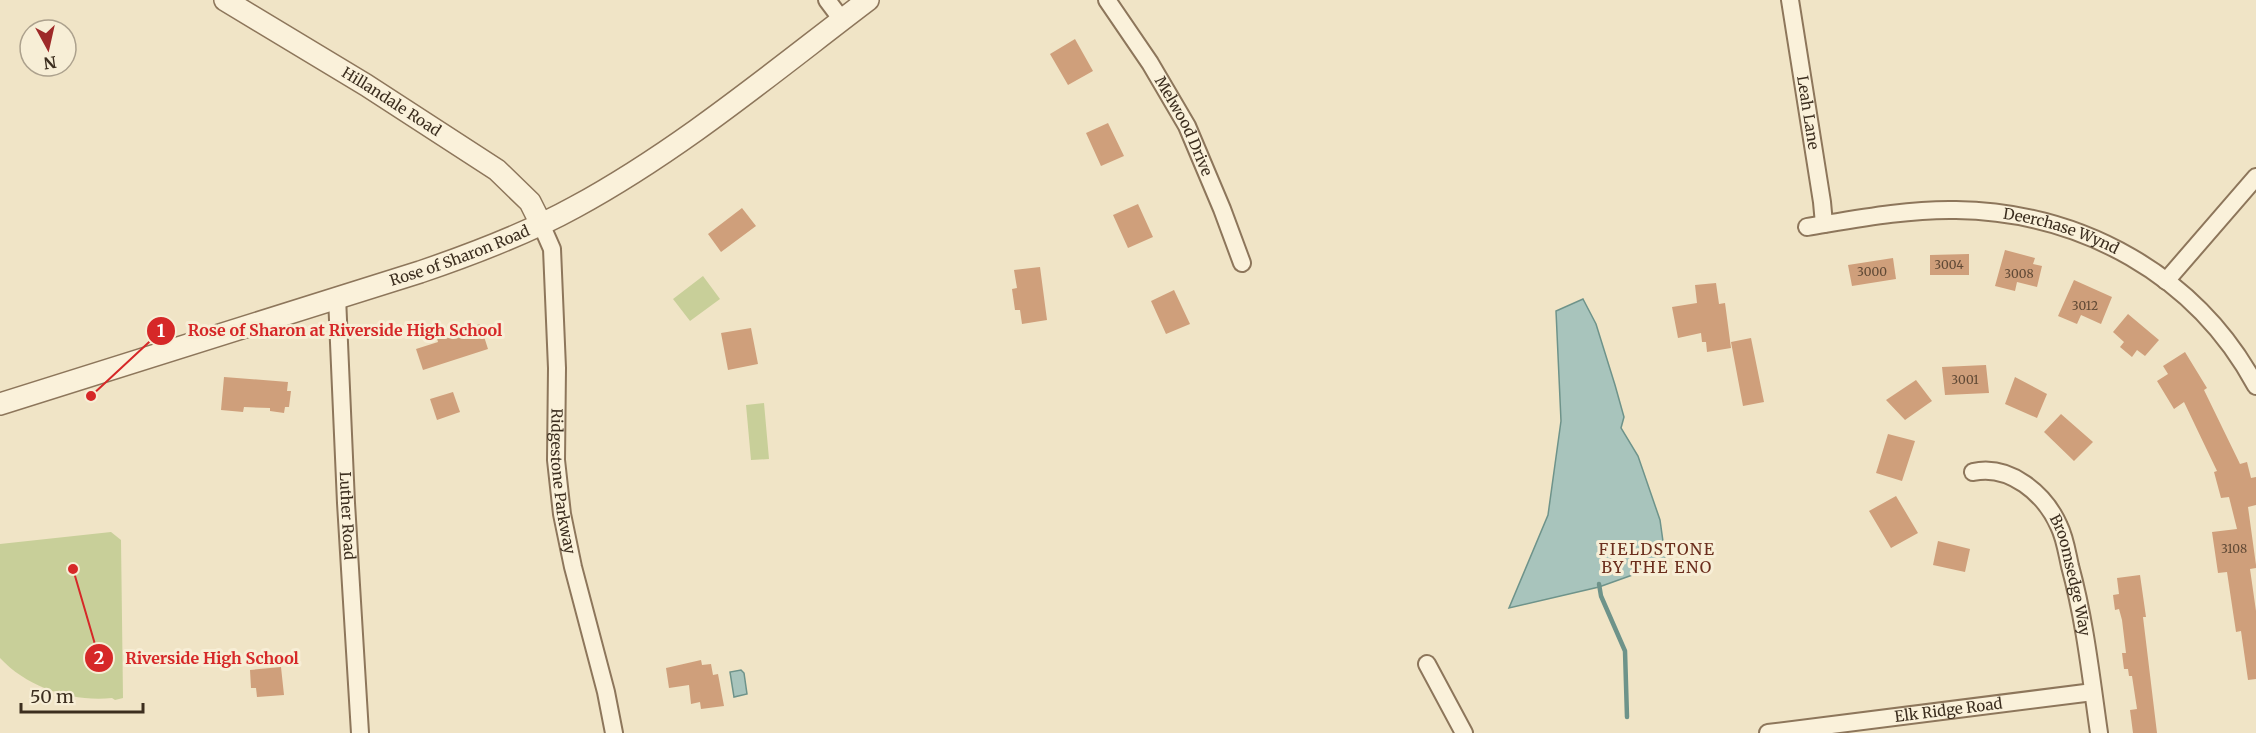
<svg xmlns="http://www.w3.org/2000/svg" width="2256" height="733" font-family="Merriweather,serif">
  <rect width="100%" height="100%" fill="#f0e4c6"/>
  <path fill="#c8cf99" d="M 703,276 L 720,299 L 690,321 L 673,299 Z
    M 764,403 L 769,459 L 751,460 L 746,405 Z
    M 111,532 L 121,540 L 123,698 L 115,700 L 112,698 C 72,702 28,688 0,658 L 0,544 Z"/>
  <path fill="#a8c4bc" stroke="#6e938a" stroke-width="1.5" d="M 1583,299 L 1596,324 L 1615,385 L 1624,417 L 1621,428 L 1638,456 L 1660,520 L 1666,563 L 1599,587 L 1509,608 L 1548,515 L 1561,421 L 1556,311 Z
    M 741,670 L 744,673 L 747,694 L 734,697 L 730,672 Z"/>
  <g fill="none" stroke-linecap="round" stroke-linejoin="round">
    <path stroke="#6e938a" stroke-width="4.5" d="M 1599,584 L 1601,596 L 1625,651 L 1627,717"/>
  </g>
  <path fill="#cf9f7b" d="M 1075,39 L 1093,71 L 1068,85 L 1050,54 Z
    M 1108,123 L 1124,156 L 1101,166 L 1086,133 Z
    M 1138,204 L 1153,237 L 1128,248 L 1113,215 Z
    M 742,208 L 756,226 L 721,252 L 708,234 Z
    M 2005,250 L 2035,258 L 2033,264 L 2042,266 L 2037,287 L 2017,282 L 2015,291 L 1995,286 Z
    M 1969,254 L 1969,275 L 1930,275 L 1930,255 Z
    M 1893,258 L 1896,279 L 1852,286 L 1848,265 Z
    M 1040,267 L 1047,320 L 1022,324 L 1020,310 L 1015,310 L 1012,289 L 1017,288 L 1014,270 Z
    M 2074,280 L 2112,297 L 2101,324 L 2081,315 L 2077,324 L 2058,316 Z
    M 1716,283 L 1719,304 L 1725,303 L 1731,348 L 1707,352 L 1706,342 L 1702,342 L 1701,333 L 1678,338 L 1672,307 L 1697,303 L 1695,285 Z
    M 1174,290 L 1190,324 L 1166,334 L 1151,301 Z
    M 2128,314 L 2159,340 L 2145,356 L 2137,350 L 2132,357 L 2120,347 L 2124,342 L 2113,332 Z
    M 480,324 L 488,349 L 423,370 L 416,349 L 438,342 L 437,338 Z
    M 751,328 L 758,364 L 728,370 L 721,333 Z
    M 1751,338 L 1764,402 L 1743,406 L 1731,342 Z
    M 2185,352 L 2207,388 L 2204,390 L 2240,464 L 2247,462 L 2251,478 L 2256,477 L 2256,505 L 2248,507 L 2256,565 L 2256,568 L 2250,569 L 2256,611 L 2256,679 L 2248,680 L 2241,631 L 2236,632 L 2227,572 L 2218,573 L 2212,532 L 2237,529 L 2229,497 L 2221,498 L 2214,472 L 2217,471 L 2184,402 L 2174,409 L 2157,381 L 2168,374 L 2163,366 Z
    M 1986,365 L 1989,393 L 1945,395 L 1942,367 Z
    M 224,377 L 288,382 L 287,391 L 291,391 L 289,407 L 285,407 L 284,413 L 270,411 L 270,408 L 244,407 L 243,412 L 221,410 Z
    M 2015,377 L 2047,394 L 2037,418 L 2005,404 Z
    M 1916,380 L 1932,401 L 1905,420 L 1886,400 Z
    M 453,392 L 460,412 L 437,420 L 430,399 Z
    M 2061,414 L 2093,442 L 2074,461 L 2044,432 Z
    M 1888,434 L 1915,441 L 1902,481 L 1876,473 Z
    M 1896,496 L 1918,533 L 1891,548 L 1869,511 Z
    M 1938,541 L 1970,549 L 1965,572 L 1933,565 Z
    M 2140,575 L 2146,617 L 2143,617 L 2157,733 L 2133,733 L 2130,710 L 2137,709 L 2132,676 L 2129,676 L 2128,669 L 2124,669 L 2122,653 L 2126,653 L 2122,620 L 2119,609 L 2115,610 L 2113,595 L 2119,594 L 2117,578 Z
    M 701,660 L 702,665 L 711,664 L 713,675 L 718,674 L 724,706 L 701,709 L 700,702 L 691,704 L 689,685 L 669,688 L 666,668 Z
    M 281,667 L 284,695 L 257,697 L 256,688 L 251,688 L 250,670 Z"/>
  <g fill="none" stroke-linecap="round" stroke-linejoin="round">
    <defs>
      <g id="minor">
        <path d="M 827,0 L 842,20"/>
        <path id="s1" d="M 1107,0 L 1150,63 L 1187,126 L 1222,209 L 1242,263"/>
        <path id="s2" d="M 1790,0 L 1822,202 L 1824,224"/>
        <path id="s3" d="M 541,224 L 552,249 L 557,368 L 556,460 L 562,514 L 573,567 L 606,692 L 614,733"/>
        <path id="s4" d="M 1807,227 C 1856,219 1907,209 1956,210 C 2082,212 2196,275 2256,386"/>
        <path d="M 2166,281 L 2256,177"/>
        <path id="s5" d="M 337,297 L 346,503 L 360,733"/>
        <path id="s6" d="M 1973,472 C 2010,464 2045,494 2059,526 C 2065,538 2067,553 2070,566 C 2085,621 2091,677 2099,733"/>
        <path d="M 1427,664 L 1464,733"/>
        <path id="s7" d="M 1768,733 L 2093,692"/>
      </g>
      <g id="tertiary">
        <path id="s8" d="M 225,0 L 366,85 L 497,170 L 530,202 L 541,224"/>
        <path id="s9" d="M 0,404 L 420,272 C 473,254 526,234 575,207 C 680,150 773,72 868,0"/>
      </g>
    </defs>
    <use href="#minor" stroke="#8d765b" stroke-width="20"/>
    <use href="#tertiary" stroke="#8d765b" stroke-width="24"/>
    <use href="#minor" stroke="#faf1da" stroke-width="16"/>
    <use href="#tertiary" stroke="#faf1da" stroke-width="21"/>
  </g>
  <g text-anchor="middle" stroke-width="6" stroke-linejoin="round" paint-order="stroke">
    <g font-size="12" fill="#614a36">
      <text x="1949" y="269">3004</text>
      <text x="1872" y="276">3000</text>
      <text x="2019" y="278">3008</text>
      <text x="2085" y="310">3012</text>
      <text x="1965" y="384">3001</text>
      <text x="2234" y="553">3108</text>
    </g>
    <g font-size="15" fill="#3c2e1f" stroke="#f7eed6">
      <text dy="5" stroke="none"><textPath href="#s8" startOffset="195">Hillandale Road</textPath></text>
      <text dy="5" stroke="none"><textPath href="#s2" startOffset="114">Leah Lane</textPath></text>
      <text dy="5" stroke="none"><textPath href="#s1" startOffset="148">Melwood Drive</textPath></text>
      <text dy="5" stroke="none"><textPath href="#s4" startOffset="258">Deerchase Wynd</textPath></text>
      <text dy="5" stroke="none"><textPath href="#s9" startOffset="483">Rose of Sharon Road</textPath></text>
      <text dy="5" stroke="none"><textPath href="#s3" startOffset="260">Ridgestone Parkway</textPath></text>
      <text dy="5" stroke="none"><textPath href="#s5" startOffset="219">Luther Road</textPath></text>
      <text dy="5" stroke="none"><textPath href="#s6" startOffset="160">Broomsedge Way</textPath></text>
      <text dy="5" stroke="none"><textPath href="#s7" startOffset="182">Elk Ridge Road</textPath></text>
    </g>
    <g font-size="16" letter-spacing="1.5" fill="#6b2e1d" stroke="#f7eed6">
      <text x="1657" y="555">FIELDSTONE<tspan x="1657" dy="18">BY THE ENO</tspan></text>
    </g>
  </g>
  <path fill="none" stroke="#d62828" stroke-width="2" d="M91 396L161 331M73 569L99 658"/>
  <g fill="#d62828" stroke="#f7eed6" stroke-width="2">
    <circle cx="91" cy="396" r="6"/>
    <circle cx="73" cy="569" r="6"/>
    <circle cx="161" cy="331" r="15"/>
    <circle cx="99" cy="658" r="15"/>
  </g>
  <g font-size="18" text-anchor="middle" font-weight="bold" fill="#fff">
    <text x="161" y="337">1</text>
    <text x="99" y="664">2</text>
  </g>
  <g font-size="16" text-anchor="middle" font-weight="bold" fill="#d62828" stroke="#f7eed6" stroke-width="6" stroke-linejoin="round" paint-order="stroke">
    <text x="345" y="336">Rose of Sharon at Riverside High School</text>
    <text x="212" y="664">Riverside High School</text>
  </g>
  <g transform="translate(48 48) rotate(172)"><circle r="28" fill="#f7eed6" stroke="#aca18d" stroke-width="1.5"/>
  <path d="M0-4.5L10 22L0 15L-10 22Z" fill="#9e2928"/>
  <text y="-9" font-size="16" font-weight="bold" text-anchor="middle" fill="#3c2e1f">N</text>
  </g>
  <path d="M21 703v9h122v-9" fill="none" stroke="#3c2e1f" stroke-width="3"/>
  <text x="30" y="703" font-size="18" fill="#3c2e1f" stroke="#f7eed6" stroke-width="4.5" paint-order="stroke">50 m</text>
</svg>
